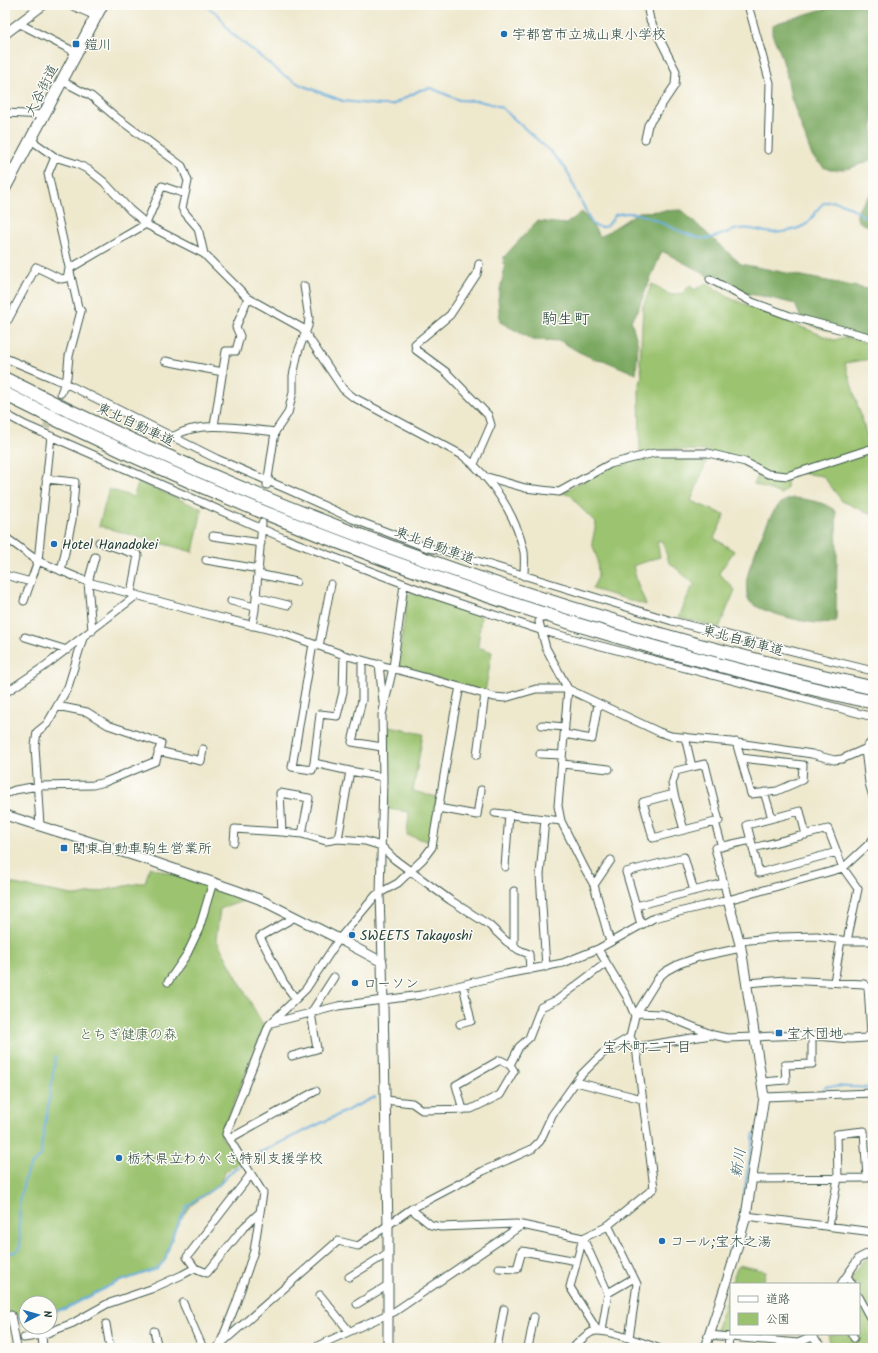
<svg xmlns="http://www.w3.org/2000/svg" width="878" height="1353" font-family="Kalam,'Klee One',sans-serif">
  <rect width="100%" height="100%" fill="#fdfcf7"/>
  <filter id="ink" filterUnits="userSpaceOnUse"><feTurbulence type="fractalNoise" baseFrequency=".025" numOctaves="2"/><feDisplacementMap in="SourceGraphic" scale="8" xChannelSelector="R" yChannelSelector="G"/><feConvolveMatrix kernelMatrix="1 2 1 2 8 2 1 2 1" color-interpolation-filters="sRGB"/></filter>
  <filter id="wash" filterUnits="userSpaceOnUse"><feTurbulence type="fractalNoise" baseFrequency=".012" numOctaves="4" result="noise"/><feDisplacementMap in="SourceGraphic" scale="16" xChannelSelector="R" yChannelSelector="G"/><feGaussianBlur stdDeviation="0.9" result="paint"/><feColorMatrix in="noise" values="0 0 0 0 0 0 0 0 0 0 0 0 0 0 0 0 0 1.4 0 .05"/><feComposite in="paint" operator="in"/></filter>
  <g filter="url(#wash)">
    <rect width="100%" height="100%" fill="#eee8cd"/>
    <path fill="#9bc36f" stroke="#5d8052" d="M 706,283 L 732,299 L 834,340 L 845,337 L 873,345 L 873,358 L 872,359 L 845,363 L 871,450 L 873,450 L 873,515 L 842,501 L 823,476 L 788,471 L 787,488 L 781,494 L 754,484 L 761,470 L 705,451 L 669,449 L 640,454 L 639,388 L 642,376 L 640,363 L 643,306 L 652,284 L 671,295 L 683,293 L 690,285 L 694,290 Z
      M 709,455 L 691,501 L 725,515 L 714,538 L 734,551 L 719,573 L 735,590 L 719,628 L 679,617 L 691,588 L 695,585 L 669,562 L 662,541 L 657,541 L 660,557 L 633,566 L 637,582 L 646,605 L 592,589 L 598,577 L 597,558 L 592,543 L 596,523 L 580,507 L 572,496 L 562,493 L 617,462 L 645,456 Z
      M 139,482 L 202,509 L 193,552 L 99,526 L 109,489 L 133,497 Z
      M 413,591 L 481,616 L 478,647 L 492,652 L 485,692 L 401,667 L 398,662 L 408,595 Z
      M 385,726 L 423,734 L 413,791 L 437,797 L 430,842 L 407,835 L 409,812 L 388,809 Z
      M 150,867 L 233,894 L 246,900 L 220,909 L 216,939 L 264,1027 L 221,1136 L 239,1162 L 225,1172 L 219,1185 L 190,1206 L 177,1224 L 165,1260 L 157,1269 L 115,1283 L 65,1309 L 50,1312 L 50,1303 L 26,1303 L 26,1315 L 11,1315 L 5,1320 L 5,881 L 9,883 L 77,896 L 145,882 Z
      M 873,1255 L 873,1348 L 831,1348 L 828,1334 L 859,1334 L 859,1284 L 847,1284 L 861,1262 Z
      M 738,1265 L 766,1271 L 763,1284 L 731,1284 Z
      M 731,1285 L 731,1331 L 716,1330 Z"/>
    <path fill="#7ca962" stroke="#4e734b" d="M 847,5 L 873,5 L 873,159 L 851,168 L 837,170 L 830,170 L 823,167 L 812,156 L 791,98 L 786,71 L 780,52 L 772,34 L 772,26 L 777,23 L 820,10 Z
      M 873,192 L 873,227 C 844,222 860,205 873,192 Z
      M 681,210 L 741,264 L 873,290 L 873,335 L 861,340 L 803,323 L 795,304 L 762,296 L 733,292 L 703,273 L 662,251 L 635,316 L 631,319 L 638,345 L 636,374 L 603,360 L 594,359 L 577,351 L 561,341 L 533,340 L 500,322 L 498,299 L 505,267 L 503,263 L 504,257 L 537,221 L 566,224 L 582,212 L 590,221 L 600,237 L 639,212 Z
      M 793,498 C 805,499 828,502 836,512 L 837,553 L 836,622 C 830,622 823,623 817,623 C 803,622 760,612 750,602 C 746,597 746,584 747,578 C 750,563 767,518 777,507 C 782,502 786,500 793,498 Z"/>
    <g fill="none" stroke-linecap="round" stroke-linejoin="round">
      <path stroke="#6aafe0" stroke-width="2" d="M 204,5 L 218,14 L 230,32 L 282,74 L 301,85 L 343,101 L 379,105 L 392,105 L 420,90 L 431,88 L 459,100 L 479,101 L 495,105 L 502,108 L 551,152 L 566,169 L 592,224 C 604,231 609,226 615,215 C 644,205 673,234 701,238 C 715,240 726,231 739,229 C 751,227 755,230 766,232 C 778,234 794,231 805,225 C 814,220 817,204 827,202 C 843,198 861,215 873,223
        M 823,1093 L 824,1089 L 827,1086 L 873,1088
        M 5,1254 L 15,1252 L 20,1249 L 19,1201 L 26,1174 L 31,1165 L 40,1157 L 42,1152 L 41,1149 L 56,1057
        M 50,1312 L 65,1309 L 115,1283 L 157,1269 L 165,1260 L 174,1231 L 187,1206 L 219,1185 L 230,1173 L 257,1154 L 375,1097
        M 14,1319 L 26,1316
        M 5,1323 L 10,1321
        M 699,1348 L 740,1218 L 754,1133"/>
    </g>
  </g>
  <g filter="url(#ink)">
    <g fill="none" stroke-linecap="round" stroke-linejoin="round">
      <path stroke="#c5c6ae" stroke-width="7" stroke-dasharray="7 3.5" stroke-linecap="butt" d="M 46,428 L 61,393
        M 541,616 L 549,591"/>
      <defs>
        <path id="minor" d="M 748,5 L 770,83 L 768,150
          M 20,24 L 77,53
          M 62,81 L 91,96 L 116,117 L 182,166 L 188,181 L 182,208 L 185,213 L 198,228 L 204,254
          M 5,113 L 45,115
          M 645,139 L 648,125 L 675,85 L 676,71 L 650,20 L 647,5
          M 31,140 L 55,157 L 77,164 L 89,170 L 104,182 L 130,210 L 149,226 L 204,254 L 248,298 L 302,328 L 343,389 L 353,397 L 462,455 C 492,478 516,515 524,552 C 525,560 524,568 524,576
          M 55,157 L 48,174 L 78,307 L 81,311 L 69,356 L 67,377 L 61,393
          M 710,279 L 752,302 L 790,316 L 873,338
          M 8,320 L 36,267 L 61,279 L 67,278 L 69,269 L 146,224 L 162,186 L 185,194
          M 5,358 L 65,383 L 217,459 L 289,490 L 353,519 L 428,548 L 445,551 L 672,621 L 873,671
          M 165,361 L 223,372
          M 5,414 L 25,425 L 103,459 L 283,538 L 431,594 L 540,630 L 873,717
          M 214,426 L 226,351 L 236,351 L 240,336 L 236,327 L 248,298
          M 172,437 C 202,419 242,429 275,432
          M 474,464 L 491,425 L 488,415 L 446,372 L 416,350 L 415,344 L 450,315 L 477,274 L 479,264
          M 484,476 L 525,488 L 559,492 L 610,464 L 654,453 L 708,453 L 745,462 L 768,474 L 787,476 L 873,448
          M 46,479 L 75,482 L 72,520 L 61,571
          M 267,485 L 275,432 L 288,413 L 293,392 L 293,376 L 298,352 L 308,326 L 309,318 L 304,286
          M 213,536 L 261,543
          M 5,537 L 38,561 L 88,582 L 202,613 L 283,633 L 344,655 L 460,687 L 454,716 L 432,847 L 423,859 L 398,883 L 376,895 L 339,939 L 306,989 L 269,1025 L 226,1134 L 263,1193 L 254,1251 L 236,1304 L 220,1344
          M 99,542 L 138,555 L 131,593
          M 206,560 L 259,569
          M 258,574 L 296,582
          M 5,575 L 31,582
          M 256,597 L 288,605
          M 24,601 L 38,561 L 51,436
          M 231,601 L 255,607
          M 539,622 L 546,648 L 568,689 L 558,806 L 561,821 L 545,819 L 540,875 L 546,967
          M 252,626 L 255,610 L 262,523
          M 92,631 L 88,582 L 95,557
          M 25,637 L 67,650
          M 313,644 L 292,767 L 312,770 L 314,763 L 320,714 L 337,716 L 343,692 L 344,655
          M 319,646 L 331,584
          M 362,660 L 362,700 L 352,742 L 382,747
          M 379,664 L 383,702
          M 460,687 L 494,697 L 505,698 L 536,689 L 568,689 L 659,732 L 671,736 L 731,742 L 812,754 L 834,760 L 842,759 L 865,749
          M 5,693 L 45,666 L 137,595
          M 542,725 L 565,727
          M 564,734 L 592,739 L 598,704
          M 685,737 L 692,767 L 705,764 L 719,821 L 653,838 L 643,802 L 674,794 L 672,784 L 676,771 L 692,767
          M 873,740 L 865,749 L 869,783 L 873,797
          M 736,742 L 751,794 L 777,791 L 802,780 L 803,765 L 741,758
          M 158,751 L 201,761 L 203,749
          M 540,754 L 562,755
          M 477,755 L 485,694
          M 314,763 L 350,771
          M 562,764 L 609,769
          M 764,792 L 772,818
          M 5,794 L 15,790 L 38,786 L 93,785 L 105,782 L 156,761 L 161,743 L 108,725 L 87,712 L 57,706
          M 674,794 L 684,830
          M 438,808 L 477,815 L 481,790
          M 495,813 L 545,819
          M 561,821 L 585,869 L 594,885 L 610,942
          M 715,822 L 722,847
          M 40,826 L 35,746 L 37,732 L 47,724 L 68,687 L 83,638
          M 302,834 L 309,798 L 280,793 L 282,832 L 302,834 L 326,841 L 338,839 L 365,841 L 381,846 L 394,859 L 450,900 L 489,925 L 506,941 L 519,950 L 529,954 L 530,970
          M 806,835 L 800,811 L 747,825 L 753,848 L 828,829 L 843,868 L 858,889 L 847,941
          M 338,839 L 350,771 L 383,777
          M 234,842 L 235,829 L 282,832
          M 753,848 L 759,873 L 837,852
          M 505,867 L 509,814
          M 594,885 L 611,860
          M 694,891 L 684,857 L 626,872 L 636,906 L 724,883
          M 728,900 L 715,848 L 751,840
          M 636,906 L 641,925
          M 295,917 L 260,937 L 284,983 L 296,999
          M 739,941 L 781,937 L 817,936 L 847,941 L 873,941
          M 514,947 L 514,891
          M 598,949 L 627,997 L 635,1016
          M 382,962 L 380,893 L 383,782 L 382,715 L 393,668 L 404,584
          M 168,982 L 187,954 L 199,929 L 213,882
          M 834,982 L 841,940
          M 637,1013 L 662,1014 L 713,1035 L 727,1038 L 805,1035 L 850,1039 L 866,1038 L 871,1034 L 868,987 L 864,984 L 785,980 L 747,983
          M 271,1023 L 338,1006 L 421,995 L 506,974 L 563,963 L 598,949 L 654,918 L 728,900 L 843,868 L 870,843 L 873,839
          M 460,1024 L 471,1021 L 463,985
          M 630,1037 L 636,1047 L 711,1035
          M 292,1056 L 317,1049 L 311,1013 L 334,977
          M 510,1065 L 519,1047 L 529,1038 L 541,1007 L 557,1000 L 606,963
          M 576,1082 L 642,1099
          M 762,1082 L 786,1080 L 785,1065 L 812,1064 L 812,1036
          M 764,1097 L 873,1093
          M 385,1100 L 412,1103 L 422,1110 L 471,1109 L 500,1095 L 514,1071 L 510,1065 L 500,1060 L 456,1085 L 463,1110
          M 229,1139 L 316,1091
          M 251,1174 L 187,1257 L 195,1268 L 207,1273 L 244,1227 L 260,1212
          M 751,1179 L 867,1178 L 864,1131 L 837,1134 L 838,1178 L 829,1226
          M 411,1209 L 431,1225 L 441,1227 L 516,1224 L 522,1225
          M 746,1216 L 873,1232
          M 608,1225 L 637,1284 L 629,1338
          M 583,1238 L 570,1287 L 597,1330
          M 583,1238 L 608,1293 L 602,1331
          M 499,1268 L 517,1269 L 522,1251 L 577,1261
          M 847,1276 L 852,1284
          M 349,1277 L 388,1253
          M 841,1284 L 859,1258 L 873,1251
          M 608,1293 L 634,1278
          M 320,1295 L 349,1331
          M 859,1297 L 873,1323
          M 183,1303 L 203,1348
          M 357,1304 L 388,1285
          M 11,1315 L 17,1348
          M 106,1324 L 110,1348
          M 154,1331 L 158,1348
          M 852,1334 L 854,1338
          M 42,1335 L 43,1348
          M 709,1335 L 798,1343 L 812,1337 L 814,1334
          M 812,1337 L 821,1346 L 819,1348
          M 24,1338 L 42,1335 L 73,1323 L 107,1304 L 151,1289 L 182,1275 L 195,1268
          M 216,1348 L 338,1241 L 358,1246 L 411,1209 L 483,1171 L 532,1149 L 540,1141 L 552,1115 L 580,1076 L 603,1053 L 630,1037 L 635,1016 L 659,977 L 666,971 L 679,964 L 699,957 L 741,948
          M 313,1348 L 388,1314 L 394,1312 L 522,1225 L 583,1238 L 606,1227 L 654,1188 L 636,1047
          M 497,1348 L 504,1309
          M 528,1348 L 534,1317
          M 573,1348 C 578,1343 585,1335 592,1332 C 603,1327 645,1344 658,1348
          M 728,1348 L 729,1337"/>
        <path id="tertiary" d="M 73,5 L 96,15
          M 5,34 L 43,5
          M 5,815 L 154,862 L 235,890 L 259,899 L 339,939 L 382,962 L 388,1226 L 388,1348
          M 705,1348 L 731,1269 L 746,1216 L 764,1097 L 741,948 L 728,900"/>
        <path id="primary" d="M 5,188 L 102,5"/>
        <path id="motorway" d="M 5,379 C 279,518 573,622 873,688
          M 5,394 C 212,499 429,583 653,647 C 725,667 799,687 873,702"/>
      </defs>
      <use href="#minor" stroke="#3e574b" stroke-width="9"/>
      <use href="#tertiary" stroke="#3e574b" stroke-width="11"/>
      <use href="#primary" stroke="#3e574b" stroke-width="13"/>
      <use href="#motorway" stroke="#3e574b" stroke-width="15"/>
      <use href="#minor" stroke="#fff" stroke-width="7"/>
      <use href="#tertiary" stroke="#fff" stroke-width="9"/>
      <use href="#primary" stroke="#fff" stroke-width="11"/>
      <use href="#motorway" stroke="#fff" stroke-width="13"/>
    </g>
  </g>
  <g fill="#1f6fb2" stroke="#fdfcf7" stroke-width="1.5">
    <circle cx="504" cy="34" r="4"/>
    <rect x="72" y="40" width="8" height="8" rx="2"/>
    <circle cx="54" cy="544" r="4"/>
    <rect x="60" y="844" width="8" height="8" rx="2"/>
    <circle cx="352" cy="935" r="4"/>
    <circle cx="355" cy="983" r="4"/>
    <rect x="775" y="1029" width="8" height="8" rx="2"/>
    <circle cx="119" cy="1158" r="4"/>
    <circle cx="662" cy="1241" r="4"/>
  </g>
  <g text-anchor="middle" stroke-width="3" stroke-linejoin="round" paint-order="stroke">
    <g font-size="14" fill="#1f3d34" stroke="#fdfcf7" text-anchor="start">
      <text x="512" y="39">宇都宮市立城山東小学校</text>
      <text x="84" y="49">鎧川</text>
      <text x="62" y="549">Hotel Hanadokei</text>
      <text x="72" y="853">関東自動車駒生営業所</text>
      <text x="360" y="940">SWEETS Takayoshi</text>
      <text x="363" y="988">ローソン</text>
      <text x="787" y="1038">宝木団地</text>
      <text x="127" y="1163">栃木県立わかくさ特別支援学校</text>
      <text x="670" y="1246">コール;宝木之湯</text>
    </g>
    <g font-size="14" fill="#1f3d34" stroke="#fdfcf7">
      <text transform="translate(41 90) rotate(-63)" y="5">大谷街道</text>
      <text transform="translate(136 424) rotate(25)" y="5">東北自動車道</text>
      <text transform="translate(435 545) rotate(20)" y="5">東北自動車道</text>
      <text transform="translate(743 640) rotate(15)" y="5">東北自動車道</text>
    </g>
    <g font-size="14" fill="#3e5e43" stroke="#fdfcf7">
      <text x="128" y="1039">とちぎ健康の森</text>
    </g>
    <g font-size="15" fill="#1f3d34" stroke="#fdfcf7">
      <text x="647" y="1052">宝木町二丁目</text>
    </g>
    <g font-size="15" font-style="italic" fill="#365f68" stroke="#fdfcf7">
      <text transform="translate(738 1163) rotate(-81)" y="5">新川</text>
    </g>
    <g font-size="16" fill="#1f3d34" stroke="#fdfcf7">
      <text x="566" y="324">駒生町</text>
    </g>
  </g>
  <rect width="878" height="1353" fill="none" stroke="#fdfcf7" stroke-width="20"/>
  <rect x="730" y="1283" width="130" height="52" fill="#fdfcf7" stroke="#a4b0a9"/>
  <rect x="738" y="1296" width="20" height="6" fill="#ffffff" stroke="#a4b0a9"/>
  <text x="766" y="1303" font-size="12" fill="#1f3d34">道路</text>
  <rect x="738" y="1313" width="20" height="12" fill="#9bc36f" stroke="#a4b0a9"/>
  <text x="766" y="1323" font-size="12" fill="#1f3d34">公園</text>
  <g transform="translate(38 1315) rotate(84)"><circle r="19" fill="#fdfcf7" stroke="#a4b0a9"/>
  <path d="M0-3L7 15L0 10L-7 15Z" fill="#1f6fb2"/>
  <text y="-6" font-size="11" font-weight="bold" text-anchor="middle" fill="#1f3d34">N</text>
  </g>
</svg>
